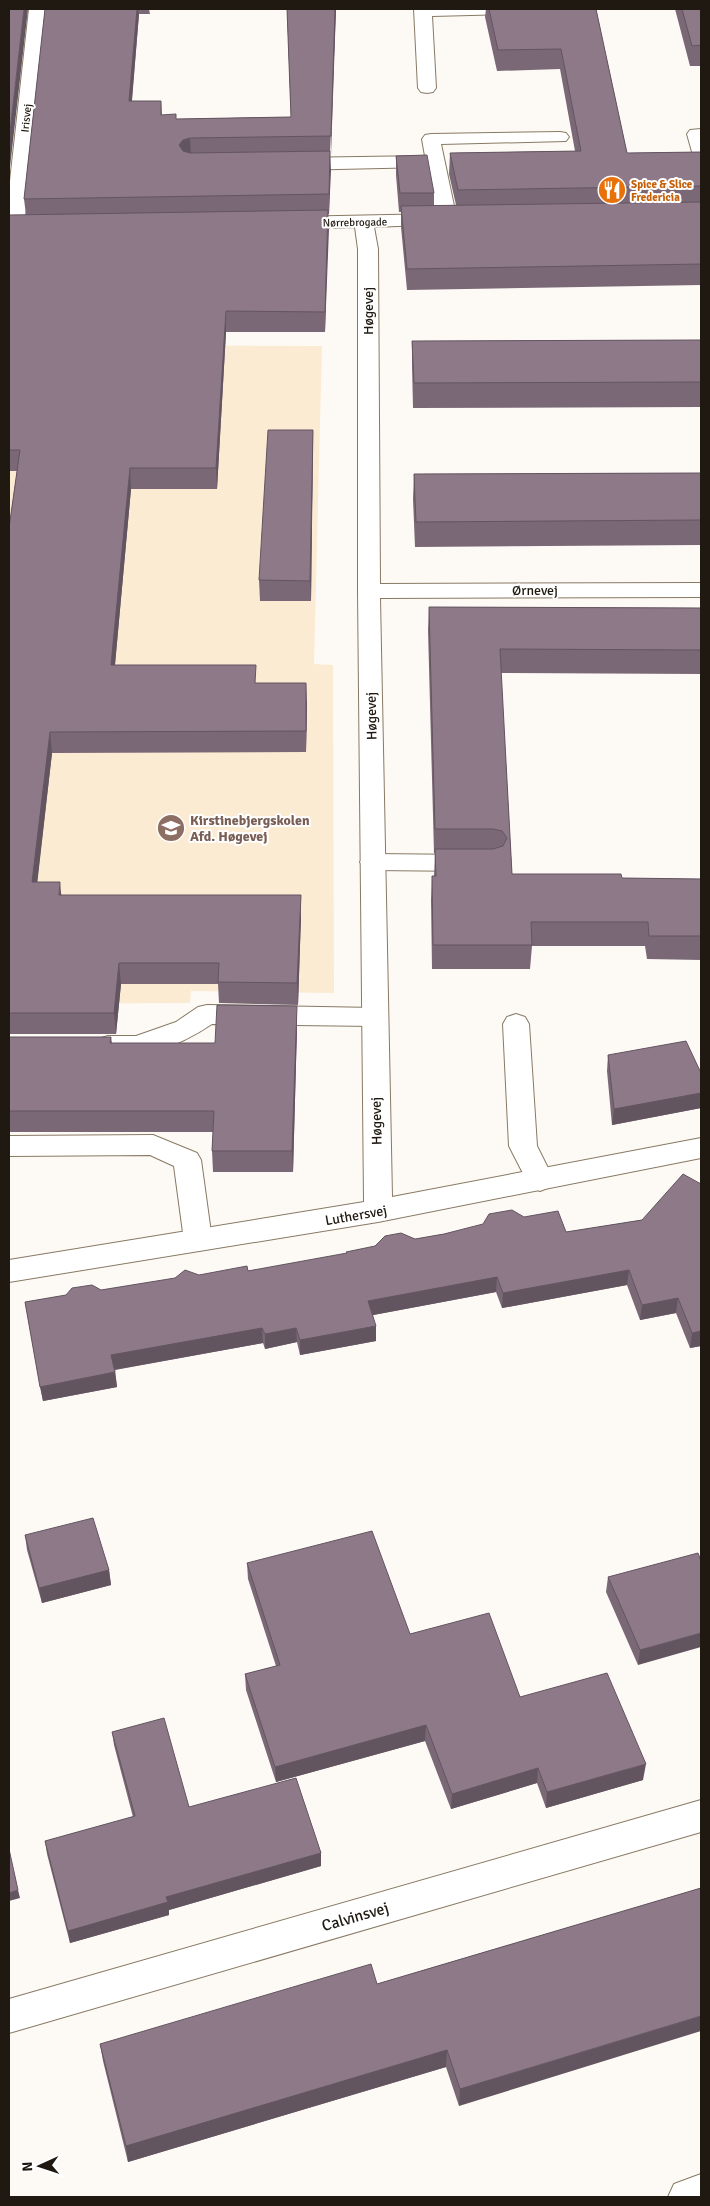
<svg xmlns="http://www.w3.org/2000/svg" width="710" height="2206" font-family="Signika,sans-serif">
  <rect width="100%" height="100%" fill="#fdfaf5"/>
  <path fill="#fcebd3" d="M 9,345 L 322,346 L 314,664 L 333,665 L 334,993 L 191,991 L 190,1003 L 9,1004 Z"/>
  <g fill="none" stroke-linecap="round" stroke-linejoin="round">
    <defs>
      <path id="lane" d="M 701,129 L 701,161 L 694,159 L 687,134 L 690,130 Z
        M 560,132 L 566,133 L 569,137 L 566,141 L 441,144 L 457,220 L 454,224 L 447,226 L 440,224 L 437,220 L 427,167 L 294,170 L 287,168 L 285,164 L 287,160 L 294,158 L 425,156 L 422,139 L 425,135 L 431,134 Z
        M 373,854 L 471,855 L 480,857 L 484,863 L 480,869 L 471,871 L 373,870 L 364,868 L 360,862 L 364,856 Z
        M 207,1005 L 375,1008 L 384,1010 L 388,1017 L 384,1024 L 375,1026 L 212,1024 C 181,1045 136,1064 98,1053 L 95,1046 L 98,1039 L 108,1036 L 136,1036 L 176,1022 L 198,1007 Z
        M 516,1014 L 525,1017 L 529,1024 L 537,1146 L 554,1180 L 550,1187 L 540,1191 L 530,1187 L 509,1146 L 503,1024 L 507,1017 Z
        M 153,1135 L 197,1153 L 201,1160 L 212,1240 L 208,1248 L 198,1251 L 188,1248 L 184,1240 L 174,1166 L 150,1155 L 9,1156 L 9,1136 Z"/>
      <path id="street" d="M 29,9 L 47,9 L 24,227 L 21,231 L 9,231 L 9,190 Z
        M 414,9 L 524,9 L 521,13 L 515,14 L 432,16 L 436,88 L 433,92 L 427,93 L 421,92 L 418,88 Z
        M 437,214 L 444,216 L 447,220 L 444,224 L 374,227 L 378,249 L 380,584 L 701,583 L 701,597 L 380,598 L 392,1197 L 701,1138 L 701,1158 L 378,1222 L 9,1282 L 9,1260 L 364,1202 L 358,591 L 358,249 L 355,227 L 290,229 L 283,227 L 280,223 L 283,219 L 290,217 Z
        M 701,1800 L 701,1832 L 9,2033 L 9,1999 Z
        M 701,2174 L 701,2197 L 668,2197 L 674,2184 Z"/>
    </defs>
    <use href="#lane" stroke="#887964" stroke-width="2"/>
    <use href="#street" stroke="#887964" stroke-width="2"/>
    <use href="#lane" fill="#fff" fill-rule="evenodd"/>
    <use href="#street" fill="#fff" fill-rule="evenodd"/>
  </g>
  <path fill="#7a6876" d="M 45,9 L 149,9 L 150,14 L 139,14 L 132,101 L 161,101 L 162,115 L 176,119 L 291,117 L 287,9 L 347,9 L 336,9 L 330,155 L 329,214 L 328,214 L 325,332 L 226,332 L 217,489 L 131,489 L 115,665 L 256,683 L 307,704 L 306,752 L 52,753 L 37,882 L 62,895 L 301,916 L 298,1005 L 219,1003 L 218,984 L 121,984 L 116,1034 L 9,1034 L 9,528 L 17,471 L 9,471 L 9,215 L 26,215 L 24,199 Z
    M 486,9 L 596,9 L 627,153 L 701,152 L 701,285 L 407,290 L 401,227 L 401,212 L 399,212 L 396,175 L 396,156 L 434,193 L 434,206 L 456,205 L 449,174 L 450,153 L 575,151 L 560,69 L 497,71 L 485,17 Z
    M 675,9 L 701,9 L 701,66 L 690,66 Z
    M 701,340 L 701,407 L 413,408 L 412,365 L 412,341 Z
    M 313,430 L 311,601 L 260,601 L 259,580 Z
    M 701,473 L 701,545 L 415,547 L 413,499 L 414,474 Z
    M 429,607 L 701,608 L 701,674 L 501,673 L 512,874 L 622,878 L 701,879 L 701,960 L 647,959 L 645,946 L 532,946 L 530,969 L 432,969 L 431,900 L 432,876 L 434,876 L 435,853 L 434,853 L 428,630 Z
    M 297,1027 L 293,1172 L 213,1172 L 212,1151 L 213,1132 L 9,1132 L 9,1037 L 111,1037 L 112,1043 L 215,1043 Z
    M 608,1055 L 701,1073 L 701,1108 L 612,1125 L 607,1071 Z
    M 701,1184 L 701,1346 L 690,1348 L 676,1313 L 640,1320 L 627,1285 L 502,1308 L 496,1292 L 373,1315 L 376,1341 L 300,1355 L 297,1342 L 265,1349 L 263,1343 L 115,1370 L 117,1387 L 43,1401 L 25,1302 L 199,1275 L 248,1271 L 346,1254 L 346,1252 L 444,1234 L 524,1217 L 566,1232 L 642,1220 Z
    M 25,1535 L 109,1570 L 111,1585 L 42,1603 L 27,1550 Z
    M 701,1561 L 638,1665 L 606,1592 L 608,1577 Z
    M 247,1563 L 410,1634 L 520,1697 L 643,1780 L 546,1808 L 537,1783 L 451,1809 L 425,1741 L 276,1782 L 246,1690 L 245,1674 L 276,1666 L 248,1579 Z
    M 112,1732 L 189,1807 L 321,1853 L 321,1866 L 169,1910 L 169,1915 L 70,1943 L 47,1854 L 45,1841 L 133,1817 L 114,1745 Z
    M 701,1888 L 459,2106 L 446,2067 L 128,2162 L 103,2061 L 100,2044 L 377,1984 Z"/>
  <path fill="#635560" d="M 24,9 L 28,9 L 9,176 L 9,140 Z
    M 137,9 L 138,9 L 139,14 L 130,121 L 129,101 Z
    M 335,9 L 336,9 L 331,155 L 331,136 Z
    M 190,138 L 191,157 L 180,164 L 179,145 L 183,140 Z
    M 330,151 L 331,171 L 329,214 L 329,194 Z
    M 328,210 L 329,229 L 325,332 L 325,312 Z
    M 226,311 L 226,332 L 217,489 L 216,468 Z
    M 313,430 L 313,450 L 311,601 L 310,581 Z
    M 130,468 L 131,489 L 113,686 L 111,665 Z
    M 306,683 L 307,704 L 306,752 Z
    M 50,732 L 52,753 L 35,903 L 32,882 Z
    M 60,882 L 62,903 L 59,895 Z
    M 301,895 L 301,916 L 298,1005 L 297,983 Z
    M 119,963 L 121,984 L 116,1034 L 114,1013 Z
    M 297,1006 L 297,1027 L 293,1172 L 292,1151 Z
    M 701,1093 L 701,1108 L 612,1125 L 614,1109 Z
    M 629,1270 L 627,1285 L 502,1308 L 503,1293 Z
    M 497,1277 L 496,1292 L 368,1316 L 368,1301 Z
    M 678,1298 L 676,1313 L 640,1320 L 642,1305 Z
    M 376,1326 L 376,1341 L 300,1355 L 300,1340 Z
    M 262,1328 L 263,1343 L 113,1370 L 111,1355 Z
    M 296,1328 L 297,1342 L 265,1349 L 265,1334 Z
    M 701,1331 L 701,1346 L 690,1348 L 692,1333 Z
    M 115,1372 L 117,1387 L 43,1401 L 40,1387 Z
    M 109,1570 L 111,1585 L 42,1603 L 39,1588 Z
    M 701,1633 L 701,1647 L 638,1665 L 640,1650 Z
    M 426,1725 L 425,1741 L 276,1782 L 275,1767 Z
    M 646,1764 L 643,1780 L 546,1808 L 547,1792 Z
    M 538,1768 L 537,1783 L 451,1809 L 452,1794 Z
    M 321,1853 L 321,1866 L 169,1910 L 169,1915 L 70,1943 L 68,1931 L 166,1897 Z
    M 18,1890 L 20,1898 L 9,1901 L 9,1893 Z
    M 701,2016 L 701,2031 L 459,2106 L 460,2089 Z
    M 447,2050 L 446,2067 L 128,2162 L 126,2146 Z"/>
  <path fill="#8e7989" stroke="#635560" d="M 9,9 L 24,9 L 9,140 Z
    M 45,9 L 137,9 L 129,101 L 161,101 L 161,115 L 176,114 L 176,119 L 291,117 L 287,9 L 335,9 L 331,136 L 190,138 L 183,140 L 179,145 L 183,151 L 190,153 L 330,151 L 329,194 L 24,199 Z
    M 489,9 L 596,9 L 627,153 L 701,152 L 701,186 L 458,190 L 450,153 L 581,151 L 561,49 L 498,50 Z
    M 682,9 L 701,9 L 701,45 L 692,46 Z
    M 427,155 L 434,193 L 400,193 L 396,156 Z
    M 701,202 L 701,264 L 407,269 L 401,206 Z
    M 328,210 L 325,312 L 226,311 L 216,468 L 130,468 L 111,665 L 256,665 L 255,683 L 306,683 L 306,731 L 50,732 L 32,882 L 60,882 L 59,895 L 301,895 L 297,983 L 218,982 L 219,963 L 119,963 L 114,1013 L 9,1013 L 9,528 L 20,450 L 9,450 L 9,215 Z
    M 701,340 L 701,382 L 414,383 L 412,341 Z
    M 268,430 L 313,430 L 310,581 L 259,580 Z
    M 701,473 L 701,520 L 416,522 L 414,474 Z
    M 429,607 L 701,608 L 701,650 L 500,649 L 512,874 L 621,874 L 622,878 L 701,879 L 701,936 L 649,936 L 648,922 L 531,922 L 532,945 L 433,945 L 432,876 L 436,876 L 435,849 L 493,849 L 503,846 L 507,838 L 502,831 L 493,829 L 435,829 Z
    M 217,1005 L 297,1006 L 292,1151 L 212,1151 L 214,1111 L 9,1111 L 9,1037 L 111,1037 L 110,1043 L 215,1043 Z
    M 686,1041 L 701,1073 L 701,1093 L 614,1109 L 608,1055 Z
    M 683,1174 L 701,1184 L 701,1331 L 692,1333 L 678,1298 L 642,1305 L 629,1270 L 503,1293 L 497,1277 L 368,1301 L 376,1326 L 300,1340 L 296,1328 L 265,1334 L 262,1328 L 111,1355 L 115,1372 L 40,1387 L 25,1302 L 66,1295 L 72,1288 L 92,1285 L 101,1290 L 175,1278 L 185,1270 L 199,1275 L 247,1266 L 248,1271 L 347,1253 L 346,1252 L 375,1246 L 385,1236 L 401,1233 L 415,1239 L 444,1234 L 483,1224 L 489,1214 L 512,1210 L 524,1217 L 558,1211 L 566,1232 L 642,1220 Z
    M 93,1518 L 109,1570 L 39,1588 L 25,1535 Z
    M 372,1531 L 410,1634 L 489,1613 L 520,1697 L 607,1673 L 646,1764 L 547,1792 L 538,1768 L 452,1794 L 426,1725 L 275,1767 L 245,1674 L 280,1665 L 247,1563 Z
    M 698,1553 L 701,1561 L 701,1633 L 640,1650 L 608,1577 Z
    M 164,1718 L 189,1807 L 296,1778 L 321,1853 L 166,1897 L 168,1902 L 68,1931 L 45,1841 L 135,1816 L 112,1732 Z
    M 9,1849 L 18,1890 L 9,1893 Z
    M 701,1888 L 701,2016 L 460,2089 L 447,2050 L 126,2146 L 100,2044 L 371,1964 L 377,1984 Z"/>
  <defs>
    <symbol id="restaurant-disc" viewBox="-11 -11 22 22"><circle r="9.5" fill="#e8710a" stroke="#fff"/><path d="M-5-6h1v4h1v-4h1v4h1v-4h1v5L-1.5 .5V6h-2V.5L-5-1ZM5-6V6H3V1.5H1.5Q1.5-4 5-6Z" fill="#fff"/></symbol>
    <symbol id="school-disc" viewBox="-11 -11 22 22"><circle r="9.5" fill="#8d6e63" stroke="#fff"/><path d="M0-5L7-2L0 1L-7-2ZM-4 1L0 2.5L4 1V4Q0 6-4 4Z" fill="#fff"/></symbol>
  </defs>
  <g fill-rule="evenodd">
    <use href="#restaurant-disc" x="596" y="174" width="32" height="32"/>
    <use href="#school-disc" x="155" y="812" width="32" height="32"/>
  </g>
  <g text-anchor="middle" stroke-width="4" stroke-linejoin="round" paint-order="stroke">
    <g font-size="11" fill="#1f1911" stroke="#fff">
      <text transform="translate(26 118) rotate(-84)" y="4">Irisvej</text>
      <text transform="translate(355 222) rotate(-1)" y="4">Nørrebrogade</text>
    </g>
    <g font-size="11" font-weight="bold" fill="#c56008" stroke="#fff" text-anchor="start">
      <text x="631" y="188">Spice &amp; Slice<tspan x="631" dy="13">Fredericia</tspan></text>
    </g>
    <g font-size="14" fill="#1f1911" stroke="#fff">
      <text transform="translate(368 311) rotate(-90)" y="5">Høgevej</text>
      <text x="535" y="595">Ørnevej</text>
      <text transform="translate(371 716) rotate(-91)" y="5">Høgevej</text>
      <text transform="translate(376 1121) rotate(-91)" y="5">Høgevej</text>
      <text transform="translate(356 1215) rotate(-10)" y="5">Luthersvej</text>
    </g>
    <g font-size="14" font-weight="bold" fill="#785e54" stroke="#fff" text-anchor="start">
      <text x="190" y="825">Kirstinebjergskolen<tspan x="190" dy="16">Afd. Høgevej</tspan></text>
    </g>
    <g font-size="16" fill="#1f1911" stroke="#fff">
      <text transform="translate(355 1916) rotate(-16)" y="6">Calvinsvej</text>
    </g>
  </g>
  <rect width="710" height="2206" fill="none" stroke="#1f1911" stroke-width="20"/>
  <g transform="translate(40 2166) rotate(267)" stroke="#ffffff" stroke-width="4" paint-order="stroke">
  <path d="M0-4L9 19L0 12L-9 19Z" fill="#1f1911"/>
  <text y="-8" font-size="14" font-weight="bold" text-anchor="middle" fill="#1f1911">N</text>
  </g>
</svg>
